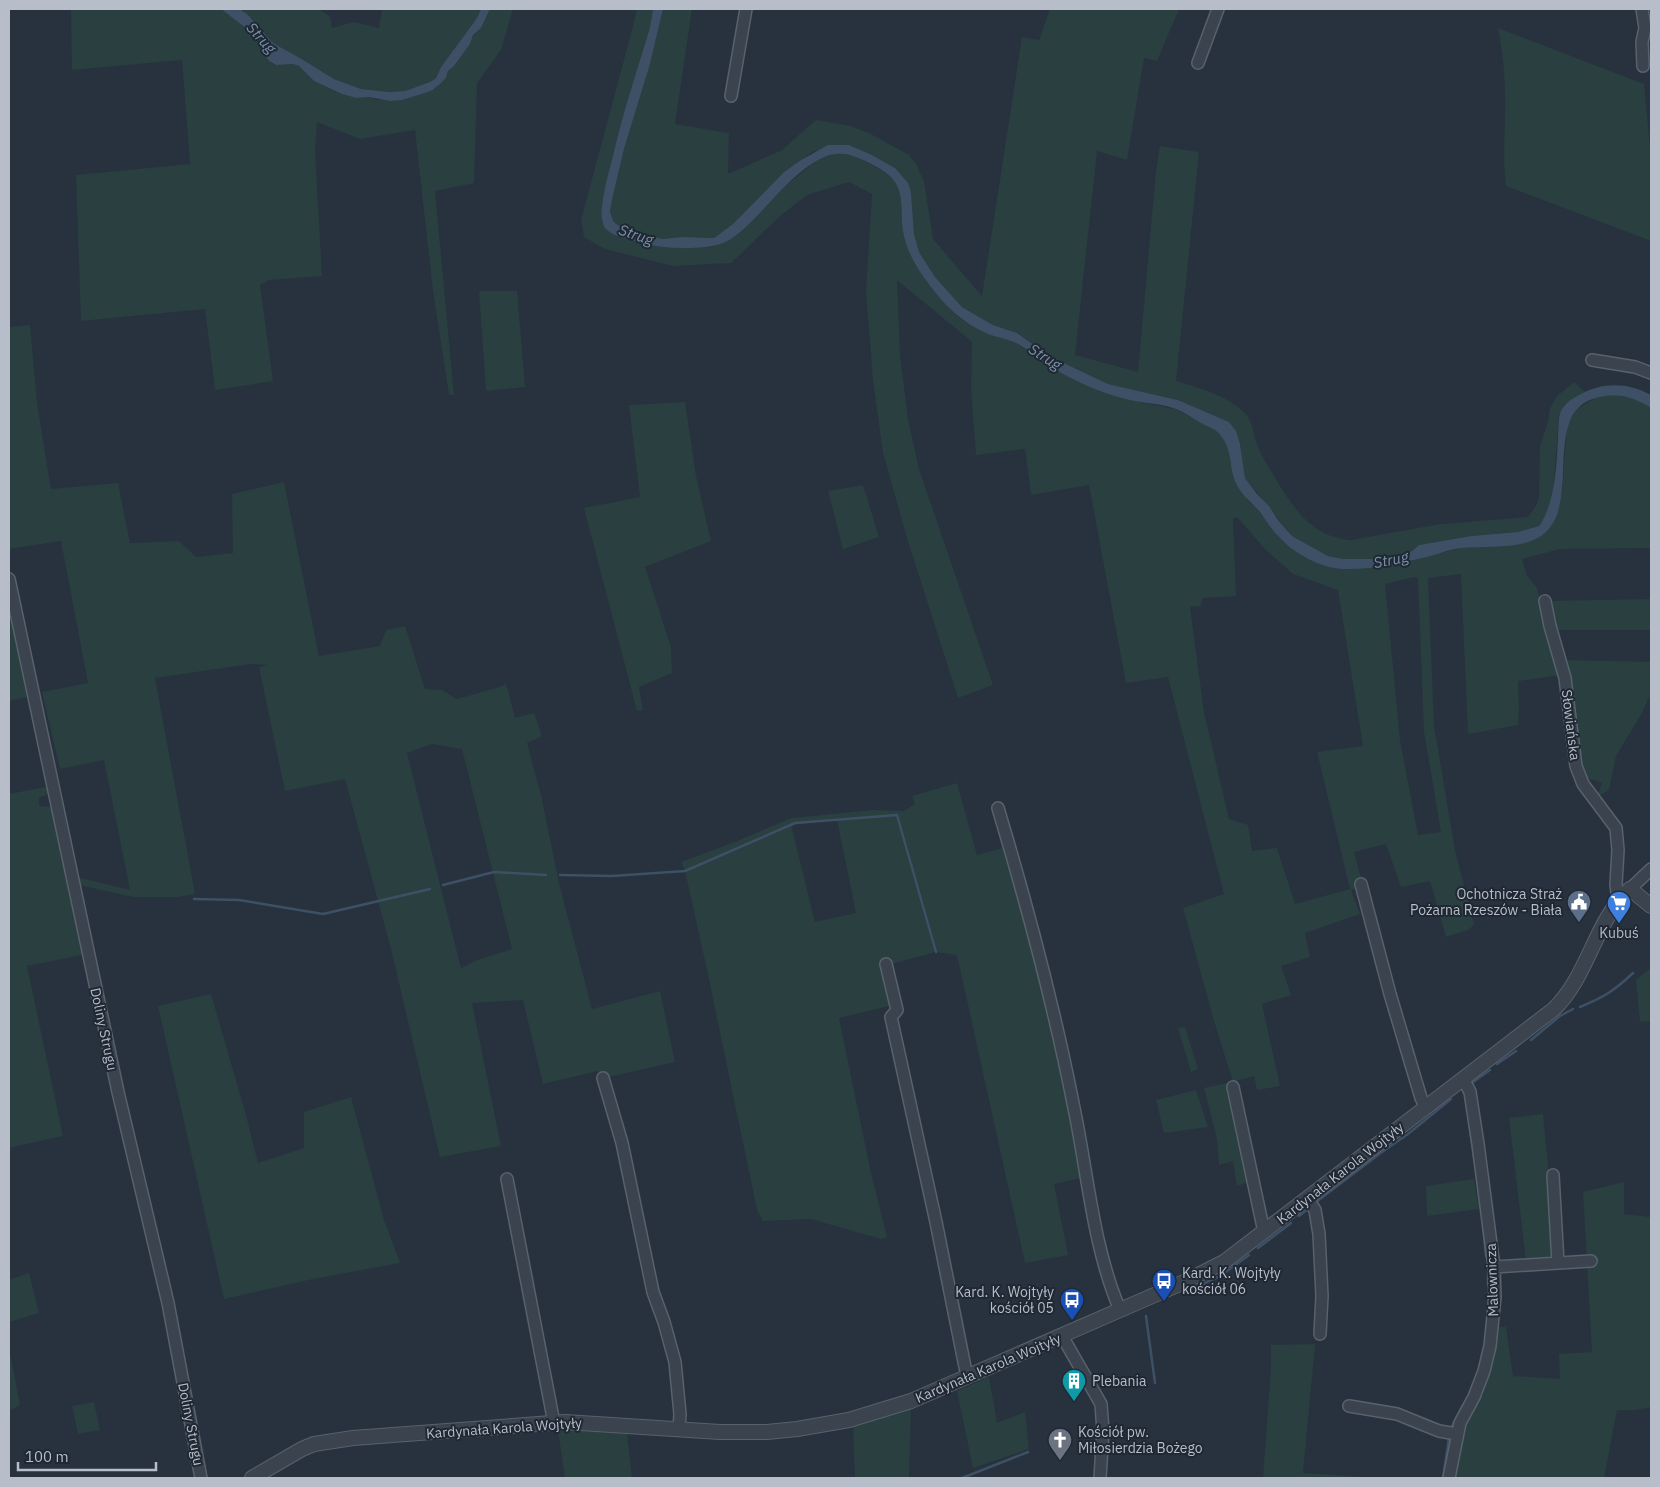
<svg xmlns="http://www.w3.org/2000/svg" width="1660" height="1487" font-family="'IBM Plex Sans',sans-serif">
  <rect width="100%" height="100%" fill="#27323e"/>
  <path fill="#293f40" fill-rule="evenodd" d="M 71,9 L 221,9 L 251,32 L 260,42 L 264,54 L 269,61 L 275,65 L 293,64 L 299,66 L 314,81 L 342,94 L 356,98 L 369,97 L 377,100 L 416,95 L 434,90 L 446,78 L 448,71 L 454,66 L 470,44 L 473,35 L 481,28 L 490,9 L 513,9 L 501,50 L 477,83 L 474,183 L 435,191 L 454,395 L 449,395 L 433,291 L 415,130 L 360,139 L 317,122 L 315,150 L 322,276 L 269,280 L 260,285 L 273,381 L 215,390 L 205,309 L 81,321 L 76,175 L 190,164 L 182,60 L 72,70 Z
    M 236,9 L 318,9 L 330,16 L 332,28 L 354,22 L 379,28 L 382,9 L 481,9 L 477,18 L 441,67 L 436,78 L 430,82 L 405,91 L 389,92 L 361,89 L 334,79 L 300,58 L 280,47 L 272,42 L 248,15 Z
    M 637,9 L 653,9 L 650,27 L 617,137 L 602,204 L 602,223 L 683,248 L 712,247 L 811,165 L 822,158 L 837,153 L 855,156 L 883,171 L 893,179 L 898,185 L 902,198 L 901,213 L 904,233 L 910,253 L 924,278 L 953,312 L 961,319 L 990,334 L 1016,343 L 1054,369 L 1080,383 L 1125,399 L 1175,409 L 1213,428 L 1223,437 L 1229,450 L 1230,462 L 1248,501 L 1257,509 L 1283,542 L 1292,548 L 1323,565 L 1336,569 L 1348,569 L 1377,567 L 1399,564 L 1461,548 L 1528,542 L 1562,494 L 1567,426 L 1577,409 L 1597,397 L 1613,395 L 1636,399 L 1651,408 L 1651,557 L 1650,548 L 1560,549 L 1522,559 L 1527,576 L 1537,588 L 1561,675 L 1518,681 L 1519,709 L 1518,725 L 1468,734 L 1461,574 L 1428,578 L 1434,726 L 1455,850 L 1474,925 L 1468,930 L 1446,937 L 1430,881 L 1401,887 L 1386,844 L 1354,852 L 1363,886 L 1351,890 L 1360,914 L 1305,933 L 1310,957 L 1281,966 L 1291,995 L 1262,1004 L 1280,1086 L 1257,1090 L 1254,1076 L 1233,1082 L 1214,1021 L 1183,908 L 1224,894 L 1168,677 L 1126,683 L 1089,485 L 1031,495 L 1025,449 L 976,455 L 971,390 L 972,342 L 897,280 L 900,355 L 908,419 L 919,469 L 993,685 L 958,698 L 907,538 L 883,453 L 873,380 L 866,291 L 872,194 L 849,182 L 807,195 L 779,217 L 731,263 L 673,266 L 605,249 L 584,237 L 581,220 L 632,30 ZM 1237,517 L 1264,548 L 1293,574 L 1338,590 L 1363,746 L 1317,752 L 1350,889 L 1295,904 L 1277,848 L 1252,851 L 1248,825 L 1229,819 L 1204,712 L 1190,607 L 1201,606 L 1202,598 L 1236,596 L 1233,519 ZM 1414,577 L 1418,578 L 1424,732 L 1441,832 L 1418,835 L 1400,740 L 1385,584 Z
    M 663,9 L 692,9 L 675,124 L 729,133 L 728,174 L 782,150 L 816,120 L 850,126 L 869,133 L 909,155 L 916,164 L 924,181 L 933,239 L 982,296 L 1022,37 L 1039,40 L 1050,9 L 1179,9 L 1157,61 L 1144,58 L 1127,160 L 1097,151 L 1075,355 L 1138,372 L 1156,171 L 1160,146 L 1199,152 L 1176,381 C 1200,388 1226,395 1245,413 C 1253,422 1253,434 1257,444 C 1261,456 1269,467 1275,478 C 1294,509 1312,537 1351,540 L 1441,524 L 1528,517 L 1536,506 L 1539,497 L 1540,446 L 1548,422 L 1550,408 L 1557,396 L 1574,382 L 1585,392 L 1564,405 L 1559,418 L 1553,491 L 1550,507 L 1539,526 L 1518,532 L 1471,536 L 1420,545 L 1412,551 L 1396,556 L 1372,559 L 1343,559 L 1328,556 L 1292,536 L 1245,478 L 1240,444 L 1229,422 L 1178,400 L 1108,384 L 1049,356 L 1017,333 L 993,325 L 962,307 L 935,277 L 919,252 L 914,234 L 911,192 L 895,168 L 870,154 L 849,145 L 814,151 L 801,160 L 784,172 L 733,224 L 714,238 L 682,237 L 662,239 L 619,226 L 613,221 L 610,211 L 612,200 L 624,149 L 650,64 Z
    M 1498,28 L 1644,84 L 1651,159 L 1651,241 L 1506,186 C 1502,155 1506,124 1505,93 C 1505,71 1502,50 1498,28 Z
    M 479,291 L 517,291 L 525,387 L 486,391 Z
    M 30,325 L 37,403 L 51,489 L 118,483 L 130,543 L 179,541 L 196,557 L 233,553 L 232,494 L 284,482 L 319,656 L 380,646 L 386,630 L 405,626 L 425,689 L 442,690 L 457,699 L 503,686 L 506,683 L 515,718 L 534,713 L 542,736 L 527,743 L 541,795 L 559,883 L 592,1009 L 660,991 L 675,1062 L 609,1077 L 597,1071 L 543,1084 L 523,1000 L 472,1003 L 501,1146 L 440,1157 L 391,949 L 345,779 L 285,791 L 259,667 L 268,665 L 251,664 L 155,678 L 195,894 L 178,897 L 133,897 L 79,885 L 76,877 L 130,890 L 104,760 L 60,769 L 42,692 L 88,683 L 61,541 L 9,549 L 9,327 ZM 432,744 L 462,749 L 512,949 L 477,960 L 461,968 L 407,753 Z
    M 685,402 L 696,476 L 711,541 L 645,567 L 671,647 L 672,673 L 639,687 L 643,710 L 637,711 L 584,508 L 640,497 L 629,405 Z
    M 863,485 L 879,537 L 843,549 L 828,491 Z
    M 1651,599 L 1651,630 L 1558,630 L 1549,601 Z
    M 9,601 L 31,696 L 9,701 Z
    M 1566,660 L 1651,662 L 1651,693 L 1642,713 L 1616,756 L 1609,790 L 1597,797 L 1602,783 L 1594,780 L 1586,779 L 1580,766 Z
    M 957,783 L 977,855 L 1006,847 L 1041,966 L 1085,1177 L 1054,1184 L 1068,1255 L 1025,1263 L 957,955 L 936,952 L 884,966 L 893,1005 L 839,1018 L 871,1173 L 887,1237 L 881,1239 L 811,1219 L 763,1221 L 757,1210 L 707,970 L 685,871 L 681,862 L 735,842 L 791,818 L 873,810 L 904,811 L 915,804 L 912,796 ZM 837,820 L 856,913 L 815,922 L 791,825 Z
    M 51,786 L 50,793 L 39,798 L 39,806 L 52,807 L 87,954 L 27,966 L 63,1136 L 9,1148 L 9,794 Z
    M 1651,968 L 1651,1021 L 1640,1022 L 1636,980 Z
    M 211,994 L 246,1115 L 258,1163 L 304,1148 L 304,1112 L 351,1097 L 384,1220 L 400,1263 L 313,1279 L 224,1299 L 158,1006 Z
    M 1185,1027 L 1198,1069 L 1191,1072 L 1178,1028 Z
    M 1228,1083 L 1249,1182 L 1237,1186 L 1233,1161 L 1219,1165 L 1217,1139 L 1204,1088 Z
    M 1196,1090 L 1208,1127 L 1164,1133 L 1156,1100 Z
    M 1543,1114 L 1552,1206 L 1555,1261 L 1526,1261 L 1509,1118 Z
    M 1474,1179 L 1479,1209 L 1427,1216 L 1426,1186 Z
    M 1624,1182 L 1624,1214 L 1651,1217 L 1651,1407 L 1635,1410 L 1617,1410 L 1604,1478 L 1452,1478 L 1459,1438 L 1495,1327 L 1506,1327 L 1513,1376 L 1560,1379 L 1559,1354 L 1592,1352 L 1583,1192 Z
    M 29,1273 L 39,1313 L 9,1322 L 9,1280 Z
    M 1315,1344 L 1303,1473 L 1378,1478 L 1263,1478 L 1271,1368 L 1271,1345 Z
    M 9,1348 L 20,1405 L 9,1411 Z
    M 989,1377 L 997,1423 L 1025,1412 L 1029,1449 L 973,1468 L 957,1391 Z
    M 94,1402 L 100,1430 L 78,1434 L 72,1406 Z
    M 908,1408 L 911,1410 L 909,1478 L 855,1478 L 853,1427 L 857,1423 Z
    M 558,1430 L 627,1433 L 632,1478 L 565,1478 Z"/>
  <path fill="#3d5065" d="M 221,9 L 241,10 L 248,15 L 272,42 L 280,47 L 300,58 L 334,79 L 361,89 L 389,92 L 405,91 L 430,82 L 436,78 L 441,67 L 477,18 L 481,9 L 490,9 L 481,28 L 473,35 L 470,44 L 454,66 L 448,71 L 446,78 L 440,84 L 433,90 L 425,93 L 402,100 L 390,101 L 369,97 L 356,98 L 342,94 L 314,81 L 299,66 L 293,64 L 276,65 L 269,61 L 264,54 L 260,42 L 251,32 Z
    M 653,9 L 663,9 L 650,64 L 624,149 L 612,200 L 610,211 L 613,221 L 619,226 L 662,239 L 682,237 L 714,238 L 733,224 L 784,172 L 801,160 L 828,145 L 849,145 L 870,154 L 895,168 L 908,183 L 911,192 L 914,234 L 919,252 L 935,277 L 962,307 L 993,325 L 1017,333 L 1049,356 L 1108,384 L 1178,400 L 1229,422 L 1236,431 L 1240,444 L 1245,478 L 1257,494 L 1269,506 L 1278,520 L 1292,536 L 1328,556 L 1343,559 L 1372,559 L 1396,556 L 1412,551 L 1419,545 L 1471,536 L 1518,532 L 1539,526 C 1558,500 1557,449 1559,418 C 1561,406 1568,401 1579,395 C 1602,382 1627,382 1651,395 L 1651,408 C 1637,399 1623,394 1606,396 C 1538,403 1582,495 1547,531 C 1528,551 1487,545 1462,548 C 1451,549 1441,553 1431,556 C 1402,563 1373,570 1343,569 C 1323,569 1293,553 1280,538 C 1272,530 1266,521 1260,512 C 1251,502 1240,494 1235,481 C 1229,466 1232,449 1221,436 C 1216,429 1209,427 1201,423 C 1192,418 1183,411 1173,408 C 1157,403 1141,403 1125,399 C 1100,392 1074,382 1052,367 C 1040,360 1030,351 1018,344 C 1009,339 998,338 988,334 C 962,323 944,305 928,283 C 918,270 909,255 905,240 C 896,205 913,185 873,165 C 862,159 848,152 835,154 C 805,159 775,198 754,219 C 745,228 735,238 723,243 C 706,250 669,249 651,245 C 638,241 616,239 606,229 C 601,223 601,213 602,206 C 604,187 610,169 614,151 C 624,109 638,68 650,27 Z"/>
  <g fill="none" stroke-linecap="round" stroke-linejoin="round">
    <path stroke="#3d5065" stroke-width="2.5" d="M 560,875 L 612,876 L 685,871 L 795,823 L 897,815 L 936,952
      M 443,885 L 494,872 L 546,875
      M 194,899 L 239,900 L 323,914 L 430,889
      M 1580,1007 C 1604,997 1614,991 1633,973
      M 1531,1040 L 1560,1016 L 1573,1009
      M 1497,1064 L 1516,1051
      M 1473,1082 L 1490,1070
      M 1469,1122 L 1478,1185
      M 1316,1202 L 1382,1152 L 1408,1134 L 1451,1099
      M 1299,1216 L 1309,1208
      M 1483,1225 L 1486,1256
      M 1258,1248 L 1291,1223
      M 1488,1272 L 1488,1285
      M 1190,1290 L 1220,1276 L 1249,1255
      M 1488,1312 L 1489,1294
      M 1146,1316 L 1155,1383
      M 1452,1426 L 1463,1405
      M 962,1478 L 1028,1452
      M 1443,1478 L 1449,1438"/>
    <defs>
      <path id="minor" d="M 1642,9 L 1645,28 L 1642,42 L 1643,66
        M 1198,63 L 1218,9
        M 731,96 L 746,9
        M 1592,360 L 1635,367 L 1651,373
        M 9,579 L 118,1092 L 168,1303 L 201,1478
        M 1545,601 L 1550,626 L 1565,678 L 1576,766 L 1583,784 L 1616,828 L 1618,850 L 1616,884 L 1617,893 L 1622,897
        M 998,808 C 1028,908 1054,1006 1074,1108 C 1088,1175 1093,1247 1120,1310
        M 1361,884 L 1390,994 L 1421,1098 L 1426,1107
        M 1630,889 L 1651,869
        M 886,964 L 897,1010 L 891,1017 L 936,1222 L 967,1377
        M 603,1078 L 622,1143 L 653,1292 L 664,1322 L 675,1362 L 680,1414 L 679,1430
        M 1233,1087 L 1264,1232
        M 1553,1175 L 1558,1263
        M 507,1179 L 554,1423
        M 1307,1198 L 1315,1210 L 1319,1234 L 1322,1296 L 1320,1334
        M 1494,1267 L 1591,1261
        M 1062,1336 L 1101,1404 L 1103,1431 L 1100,1478
        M 1349,1406 L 1397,1414 L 1439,1431 L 1457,1434
        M 1449,1478 L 1460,1423 L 1474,1397 L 1484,1371 L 1490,1346 L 1495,1297 L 1494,1267 L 1478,1144 L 1470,1092 L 1463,1078"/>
      <path id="tertiary" d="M 252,1478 L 302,1449 L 314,1444 L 353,1438 L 565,1422 L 720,1432 L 767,1432 L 797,1429 L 849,1420 L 911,1401 L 1182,1283 L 1224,1262 L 1554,1009 C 1589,975 1594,922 1630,889 L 1651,906"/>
    </defs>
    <use href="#minor" stroke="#58616c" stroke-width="14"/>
    <use href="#tertiary" stroke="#58616c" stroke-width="16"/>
    <use href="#minor" stroke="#3a434e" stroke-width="11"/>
    <use href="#tertiary" stroke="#3a434e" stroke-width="14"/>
  </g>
  <defs>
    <symbol id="civic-pin" viewBox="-11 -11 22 30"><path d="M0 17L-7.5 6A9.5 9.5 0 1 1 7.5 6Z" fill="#5c6f8a" stroke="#1f2833"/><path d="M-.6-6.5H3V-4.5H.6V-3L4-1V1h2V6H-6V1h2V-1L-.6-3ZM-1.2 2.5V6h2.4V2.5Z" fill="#fff"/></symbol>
    <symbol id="supermarket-pin" viewBox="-11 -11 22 30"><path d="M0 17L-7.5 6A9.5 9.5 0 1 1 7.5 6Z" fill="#3f7fe0" stroke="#1f2833"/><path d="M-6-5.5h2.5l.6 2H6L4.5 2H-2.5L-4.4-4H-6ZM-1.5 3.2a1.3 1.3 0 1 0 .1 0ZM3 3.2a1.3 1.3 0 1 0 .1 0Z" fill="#fff"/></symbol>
    <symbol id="bus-pin" viewBox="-11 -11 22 30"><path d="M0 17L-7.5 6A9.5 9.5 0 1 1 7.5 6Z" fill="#1a4fb4" stroke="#1f2833"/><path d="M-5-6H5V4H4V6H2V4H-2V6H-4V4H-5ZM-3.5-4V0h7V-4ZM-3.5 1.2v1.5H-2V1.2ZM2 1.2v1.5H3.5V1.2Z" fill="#fff"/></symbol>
    <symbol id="building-pin" viewBox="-11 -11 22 30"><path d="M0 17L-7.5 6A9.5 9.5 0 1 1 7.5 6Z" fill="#0f9aa8" stroke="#1f2833"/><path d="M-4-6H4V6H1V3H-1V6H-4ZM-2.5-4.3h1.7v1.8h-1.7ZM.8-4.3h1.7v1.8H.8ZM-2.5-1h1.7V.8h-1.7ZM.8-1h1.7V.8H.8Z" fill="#fff"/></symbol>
    <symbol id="church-pin" viewBox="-11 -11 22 30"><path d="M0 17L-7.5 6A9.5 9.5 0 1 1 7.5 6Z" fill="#6b7280" stroke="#1f2833"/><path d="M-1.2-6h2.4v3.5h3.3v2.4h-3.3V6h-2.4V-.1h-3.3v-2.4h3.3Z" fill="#fff"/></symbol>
  </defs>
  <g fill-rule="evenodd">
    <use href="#civic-pin" x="1565" y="888" width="28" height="38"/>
    <use href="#supermarket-pin" x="1605" y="889" width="28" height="38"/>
    <use href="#bus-pin" x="1150" y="1267" width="28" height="38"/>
    <use href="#bus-pin" x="1058" y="1286" width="28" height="38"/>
    <use href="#building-pin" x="1060" y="1367" width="28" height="38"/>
    <use href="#church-pin" x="1046" y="1426" width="28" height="38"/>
  </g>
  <g text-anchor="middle" stroke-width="4" stroke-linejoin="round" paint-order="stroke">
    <g font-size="14" fill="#b7bec9" stroke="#1f2833">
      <text transform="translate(1571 725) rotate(83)" y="5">Słowiańska</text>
      <text transform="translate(104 1029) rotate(78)" y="5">Doliny Strugu</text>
      <text transform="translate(1340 1173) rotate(-38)" y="5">Kardynała Karola Wojtyły</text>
      <text transform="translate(1492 1280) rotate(-92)" y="5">Malownicza</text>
      <text transform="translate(988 1368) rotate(-23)" y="5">Kardynała Karola Wojtyły</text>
      <text transform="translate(191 1424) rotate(79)" y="5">Doliny Strugu</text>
      <text transform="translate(504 1428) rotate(-4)" y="5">Kardynała Karola Wojtyły</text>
    </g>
    <g font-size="14" fill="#b7bec9" stroke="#1f2833" text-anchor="start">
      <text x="1562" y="899" text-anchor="end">Ochotnicza Straż<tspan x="1562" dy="16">Pożarna Rzeszów - Biała</tspan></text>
      <text x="1619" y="938" text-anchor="middle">Kubuś</text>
      <text x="1182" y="1278">Kard. K. Wojtyły<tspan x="1182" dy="16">kościół 06</tspan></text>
      <text x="1054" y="1297" text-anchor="end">Kard. K. Wojtyły<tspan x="1054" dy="16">kościół 05</tspan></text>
      <text x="1092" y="1386">Plebania</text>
      <text x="1078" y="1437">Kościół pw.<tspan x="1078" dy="16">Miłosierdzia Bożego</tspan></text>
    </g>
    <g font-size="15" font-style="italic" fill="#7990aa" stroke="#1f2833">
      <text transform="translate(261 38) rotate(48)" y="5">Strug</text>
      <text transform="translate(636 235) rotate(19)" y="5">Strug</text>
      <text transform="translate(1045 357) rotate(33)" y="5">Strug</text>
      <text transform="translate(1391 560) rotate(-11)" y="5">Strug</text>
    </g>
  </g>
  <rect width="1660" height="1487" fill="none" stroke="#b7bec9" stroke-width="20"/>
  <path d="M18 1462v8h138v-8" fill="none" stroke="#b7bec9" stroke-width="2.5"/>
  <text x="25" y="1462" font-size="15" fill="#b7bec9" stroke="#1f2833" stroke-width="4" paint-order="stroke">100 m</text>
</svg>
